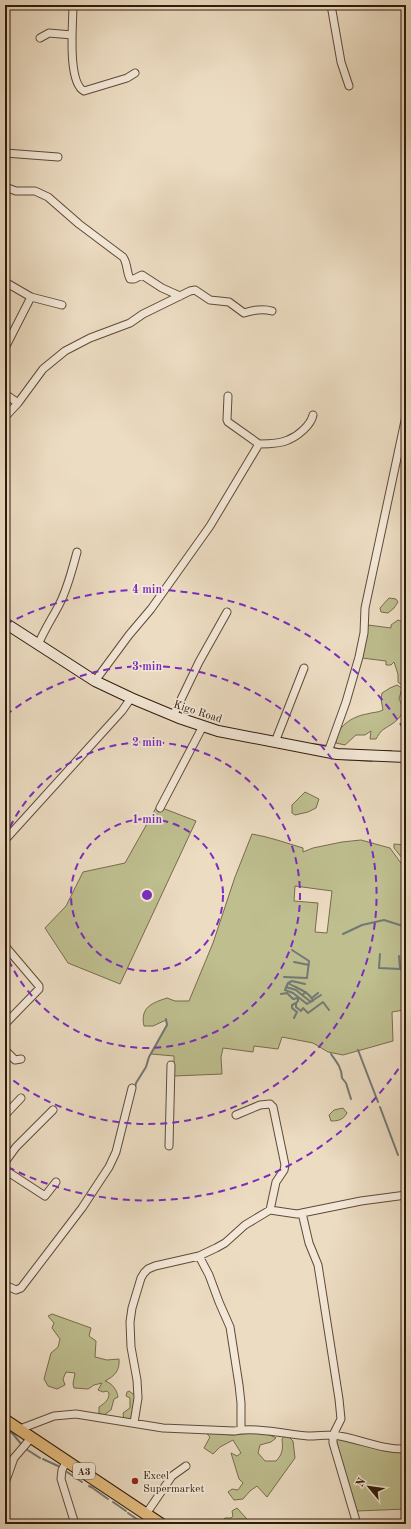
<svg xmlns="http://www.w3.org/2000/svg" width="411" height="1529" font-family="'Old Standard TT',serif">
  <rect width="100%" height="100%" fill="#ecdcc2"/>
  <filter id="stains"><feTurbulence type="fractalNoise" baseFrequency=".005" numOctaves="4"/><feColorMatrix values="0 0 0 0 .2 0 0 0 0 .09 0 0 0 0 .02 0 0 0 .5 -.17"/></filter>
  <radialGradient id="worn" r=".72"><stop offset=".6" stop-color="#630" stop-opacity="0"/><stop offset="1" stop-color="#630" stop-opacity=".3"/></radialGradient>
  <path fill="#bebe8f" stroke="#776c4d" fill-rule="evenodd" d="M 389,598 L 396,599 L 398,602 L 394,608 L 388,613 L 381,612 L 380,608 Z
    M 398,620 L 403,622 L 405,626 L 403,630 L 406,630 L 406,686 L 404,687 L 398,682 L 398,674 L 394,662 L 391,665 L 386,665 L 386,661 L 362,658 L 368,625 L 391,628 L 391,625 Z
    M 397,685 L 402,688 L 399,699 C 408,715 397,721 384,729 C 380,731 378,736 376,739 L 370,739 L 371,731 L 365,735 L 356,735 L 345,745 L 336,743 C 335,727 353,716 367,714 C 373,712 377,713 383,710 L 381,699 L 382,693 L 390,688 Z
    M 305,792 L 319,799 L 316,808 L 308,812 L 295,815 L 292,813 L 292,805 Z
    M 157,806 L 196,821 L 120,984 L 68,963 L 45,928 L 66,906 L 83,872 L 125,863 Z
    M 252,834 C 270,837 286,843 303,848 L 303,852 L 313,848 L 342,842 L 361,840 L 390,848 L 406,870 L 406,927 L 401,926 L 404,931 L 406,931 L 406,1018 L 404,1010 L 392,1012 L 393,1041 L 343,1055 L 328,1052 L 313,1043 L 282,1037 L 278,1049 L 254,1046 L 253,1052 L 223,1048 L 221,1057 L 222,1074 L 174,1076 L 174,1056 L 151,1054 L 167,1025 L 166,1020 L 153,1026 L 144,1026 C 140,1007 152,1003 167,998 L 175,1001 L 189,1001 L 213,943 L 235,877 ZM 295,886 L 332,891 L 327,933 L 315,932 L 318,903 L 294,901 Z
    M 394,844 L 406,845 L 406,863 L 394,848 Z
    M 343,1108 L 347,1113 C 343,1120 338,1121 331,1121 L 329,1115 L 334,1110 Z
    M 52,1314 L 91,1328 L 89,1336 L 96,1341 L 95,1357 L 107,1360 L 119,1359 C 120,1370 115,1376 105,1381 C 112,1383 117,1390 118,1397 L 114,1399 L 111,1410 L 104,1415 L 99,1413 L 99,1407 C 105,1403 109,1400 109,1393 L 107,1391 L 103,1392 L 98,1390 L 102,1383 L 94,1385 L 88,1389 L 74,1388 L 73,1384 L 75,1373 L 66,1372 L 63,1379 L 65,1385 L 57,1389 L 48,1386 L 44,1379 L 51,1353 L 58,1347 L 60,1339 L 52,1328 L 54,1323 L 48,1316 Z
    M 129,1391 L 136,1396 L 133,1418 L 124,1420 L 123,1413 L 130,1408 L 130,1398 L 126,1396 L 127,1392 Z
    M 204,1431 C 213,1432 223,1435 232,1435 C 246,1434 263,1430 276,1438 L 271,1442 L 260,1445 L 258,1453 L 265,1461 L 276,1461 C 283,1454 283,1448 282,1439 L 286,1434 L 293,1441 L 295,1458 L 267,1497 L 257,1486 L 250,1491 L 243,1499 L 234,1500 L 228,1492 L 232,1489 L 238,1490 L 243,1483 L 239,1479 L 231,1453 L 237,1456 L 241,1453 L 233,1440 L 220,1447 L 213,1454 L 204,1448 L 210,1437 Z
    M 333,1438 L 406,1450 L 406,1509 L 357,1511 Z
    M 237,1508 L 247,1519 L 247,1524 L 218,1524 L 225,1518 L 231,1518 L 233,1516 L 232,1511 Z"/>
  <g fill="none" stroke-linecap="round" stroke-linejoin="round">
    <path stroke="#717976" stroke-width="2" d="M 313,744 L 328,746
      M 377,751 L 391,751
      M 398,752 L 406,752
      M 342,759 L 372,761
      M 343,934 L 362,925 L 384,920 L 406,927
      M 380,954 L 379,968 L 400,969
      M 399,956 L 400,969 L 406,970
      M 294,962 L 309,965
      M 284,977 L 307,978 L 309,961 L 292,950
      M 288,983 L 292,981 L 305,984
      M 286,987 L 296,990 L 302,995 L 306,992
      M 281,994 L 287,993 L 293,999 L 298,998
      M 302,995 L 311,1002
      M 298,998 L 298,1001 L 296,1003 L 296,1007 L 301,1011 L 303,1008 L 308,1013 L 323,1002 L 329,1010
      M 312,998 L 318,993
      M 313,1001 C 310,992 296,988 288,983 L 285,990 L 293,993 L 307,1004 L 321,995
      M 294,1018 L 297,1012 L 292,1008 L 292,1005 L 296,1003
      M 358,1050 L 378,1102
      M 331,1054 C 336,1061 342,1068 342,1078 L 346,1083 L 351,1099
      M 135,1088 L 136,1083 L 146,1067 L 149,1057 L 167,1025 L 166,1019
      M 380,1107 L 398,1155
      M 5,1429 L 13,1434 L 22,1445
      M 26,1449 L 40,1458
      M 43,1459 L 58,1466
      M 64,1470 L 82,1482
      M 89,1486 L 93,1488
      M 94,1489 L 108,1499
      M 113,1502 L 126,1511
      M 128,1513 L 144,1524"/>
    <defs>
      <path id="street" d="M 73,5 C 73,23 67,82 84,91 L 127,78 L 135,73
        M 331,5 L 341,62 L 349,86
        M 40,38 L 49,33 L 72,35
        M 5,153 L 58,157
        M 5,187 L 16,191 L 35,191 L 48,197 L 79,224 L 123,257 C 128,264 126,271 130,279 L 134,279 L 142,275 L 162,288 L 180,296
        M 5,282 L 31,297 L 62,305
        M 5,348 L 31,297
        M 5,394 L 18,403
        M 5,417 L 18,403 L 43,369 L 65,351 L 90,338 L 130,323 L 143,314 L 190,291 L 195,290 L 210,300 L 229,302 L 244,313 C 253,310 262,308 272,311
        M 259,444 C 268,444 280,444 288,440 C 298,436 311,425 313,415
        M 38,645 C 44,630 53,617 60,603 C 68,587 72,570 77,552
        M 95,681 L 129,635 L 151,609 L 210,526 L 259,444 L 228,422 L 227,420 L 228,396
        M 173,716 L 199,662 L 227,612
        M 275,742 L 304,668
        M 328,752 L 346,702 L 359,657 L 364,633 L 365,608 L 406,416
        M 160,808 L 203,726
        M 5,840 L 122,711 L 131,698
        M 5,946 L 39,986 L 39,989 L 5,1024
        M 5,1050 L 15,1060 L 21,1059
        M 5,1115 L 21,1098
        M 236,1115 L 260,1105 L 270,1104 L 273,1107 L 285,1165 L 284,1170 L 276,1182 L 270,1210
        M 169,1146 L 171,1065
        M 5,1162 L 16,1147 L 53,1110
        M 5,1170 L 45,1196 L 56,1182
        M 302,1213 L 309,1243 L 318,1265 L 339,1399 L 341,1419 L 333,1435 L 333,1443 L 357,1524
        M 199,1256 L 209,1275 L 219,1302 L 230,1327 L 239,1385 L 241,1403 L 241,1429
        M 5,1285 L 16,1290 L 21,1288 L 82,1208 L 109,1167 L 116,1152 L 132,1088
        M 134,1423 L 138,1398 L 137,1380 L 131,1347 L 130,1322 L 132,1308 L 141,1278 L 144,1273 L 148,1269 L 155,1266 L 199,1256 L 216,1248 L 225,1243 L 245,1225 L 270,1210 L 297,1214 L 361,1201 L 406,1195
        M 20,1429 L 54,1416 L 76,1414 L 163,1428 L 234,1431 C 257,1427 285,1434 308,1436 C 316,1436 325,1435 333,1435 C 358,1438 381,1450 406,1449
        M 67,1460 L 62,1470 L 61,1479 L 75,1524
        M 5,1483 L 14,1458 L 32,1437
        M 146,1514 L 172,1476 L 186,1466"/>
      <path id="secondary" d="M 5,623 L 95,681 L 131,698 L 179,718 L 218,731 L 337,754 L 406,757"/>
      <path id="primary" d="M 5,1420 L 161,1524"/>
    </defs>
    <use href="#street" stroke="#5f4a39" stroke-width="9"/>
    <use href="#secondary" stroke="#301a0b" stroke-width="12"/>
    <use href="#primary" stroke="#301a0b" stroke-width="13"/>
    <use href="#street" stroke="#f3e8d7" stroke-width="7"/>
    <use href="#secondary" stroke="#f3e8d7" stroke-width="10"/>
    <use href="#primary" stroke="#e6be81" stroke-width="11"/>
  </g>
  <g fill="none" stroke="#7b2cbf" stroke-width="2" stroke-dasharray="7 5">
    <circle cx="147" cy="895" r="76"/>
    <path d="M5 838A153 153 0 1 1 5 952"/>
    <path d="M6 715A229 229 0 1 1 6 1075"/>
    <path d="M405 1059A306 306 0 0 1 6 1166M6 624A306 306 0 0 1 405 731"/>
  </g>
  <circle fill="#8f2418" stroke="#f3e8d7" stroke-width="1.5" cx="135" cy="1481" r="4"/>
  <g text-anchor="middle" stroke-width="3.5" stroke-linejoin="round" paint-order="stroke">
    <rect fill="#f3e8d7" stroke="#6a5848" stroke-width="1" x="73" y="1463" width="22" height="16" rx="3"/>
    <g font-size="10" font-weight="bold" fill="#301a0b">
      <text x="84" y="1475">A3</text>
    </g>
    <g font-size="11" fill="#301a0b" stroke="#f3e8d7">
      <text transform="translate(198 711) rotate(18)" y="4">Kigo Road</text>
    </g>
    <g font-size="11" fill="#301a0b" stroke="#f3e8d7" text-anchor="start">
      <text x="143" y="1479">Excel<tspan x="143" dy="13">Supermarket</tspan></text>
    </g>
  </g>
  <circle cx="147" cy="895" r="6" fill="#7b2cbf" stroke="#f3e8d7" stroke-width="2"/>
  <g font-size="12" text-anchor="middle" font-weight="bold" fill="#7b2cbf" stroke="#f3e8d7" stroke-width="3.5" stroke-linejoin="round" paint-order="stroke">
    <text x="147" y="593">4 min</text>
    <text x="147" y="670">3 min</text>
    <text x="147" y="746">2 min</text>
    <text x="147" y="823">1 min</text>
  </g>
  <rect width="411" height="1529" fill="none" stroke="#ecdcc2" stroke-width="20"/>
  <rect x="6" y="6" width="399" height="1517" fill="none" stroke="#301a0b" stroke-width="2"/>
  <rect x="10" y="10" width="391" height="1509" fill="none" stroke="#301a0b"/>
  <g transform="translate(369 1487) rotate(299)" stroke="#f3e8d7" stroke-width="3" paint-order="stroke">
  <path d="M0-3L7 15L0 10L-7 15Z" fill="#301a0b"/>
  <text y="-6" font-size="11" font-weight="bold" text-anchor="middle" fill="#301a0b">N</text>
  </g>
  <rect width="100%" height="100%" filter="url(#stains)"/>
  <rect width="100%" height="100%" fill="url(#worn)"/>
</svg>
